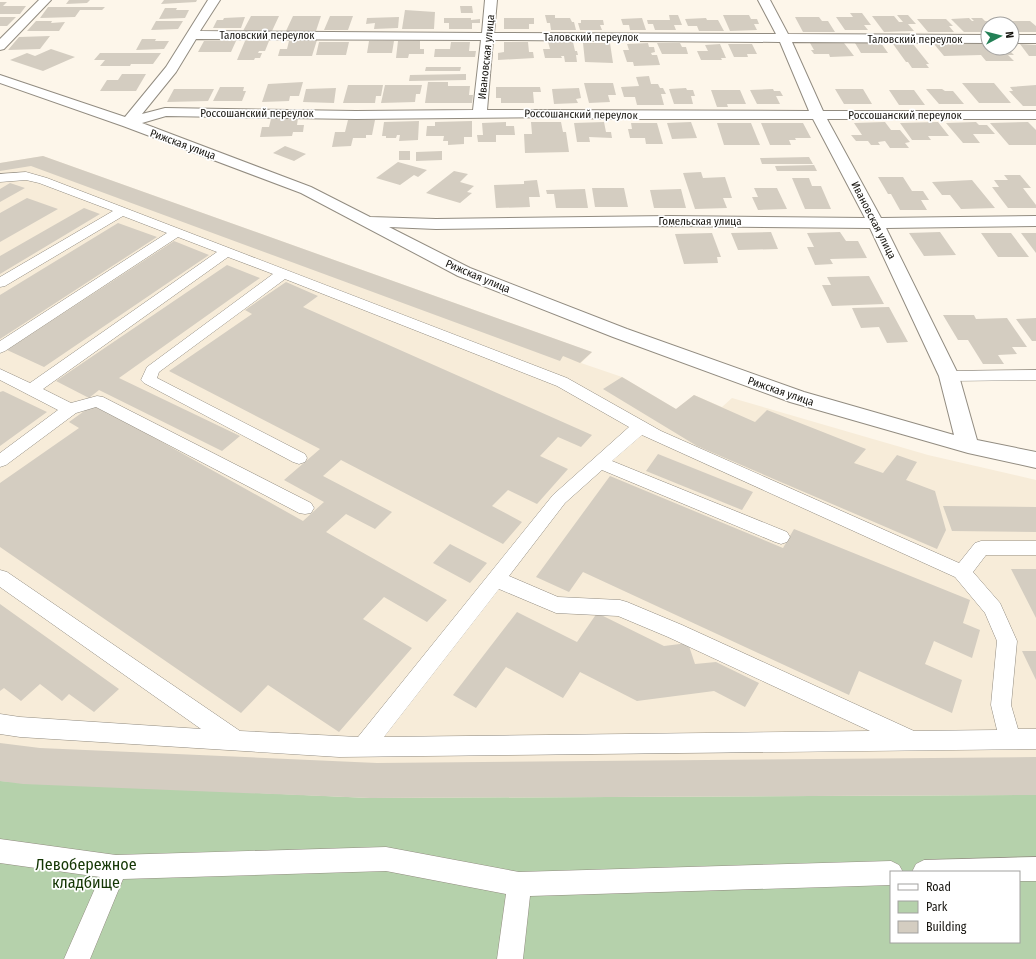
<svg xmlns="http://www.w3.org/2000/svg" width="1036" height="959" font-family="'Fira Sans Condensed',sans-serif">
  <rect width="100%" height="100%" fill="#fdf6ea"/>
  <path fill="#f7ecd9" d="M 43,156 L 592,352 L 581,363 L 622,377 L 676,409 L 694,395 L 722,407 L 732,398 L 928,455 L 1036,480 L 1036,795 L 370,798 L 0,781 L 0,163 Z"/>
  <path fill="#b5d1ab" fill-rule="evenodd" d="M 0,781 L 370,798 L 1036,795 L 1036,959 L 0,959 ZM 891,872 L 1019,872 L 1019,942 L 891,942 Z"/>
  <path fill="#d4cdc1" d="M 69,0 L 90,0 L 87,3 L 66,4 Z
    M 164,0 L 197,0 L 196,2 L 161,4 Z
    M 0,2 L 7,2 L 3,6 L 26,6 L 20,14 L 0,14 Z
    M 460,6 L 472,6 L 473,13 L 461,13 Z
    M 48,7 L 105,7 L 102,10 L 80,10 L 75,17 L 40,18 Z
    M 165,8 L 177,8 L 176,10 L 189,10 L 185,18 L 159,19 Z
    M 405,10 L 435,12 L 434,29 L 402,29 Z
    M 850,13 L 862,13 L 871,25 L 864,25 L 868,30 L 845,30 L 836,17 L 853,17 Z
    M 545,15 L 555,15 L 555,18 L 570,18 L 572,22 L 574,22 L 576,30 L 551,30 L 550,23 L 547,23 Z
    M 669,15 L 678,15 L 682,25 L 674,25 L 676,30 L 655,30 L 653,24 L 648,24 L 647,20 L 670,20 Z
    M 723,15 L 749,15 L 751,19 L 757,19 L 759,24 L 754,24 L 757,30 L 730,31 Z
    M 897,15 L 908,15 L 916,24 L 908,24 L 914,31 L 884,32 L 872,16 L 894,16 L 899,22 L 903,22 Z
    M 251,16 L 279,16 L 272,31 L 243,31 Z
    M 293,16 L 321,16 L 316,31 L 286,31 Z
    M 330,16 L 353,16 L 348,30 L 324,30 Z
    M 0,17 L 16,17 L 7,26 L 0,26 Z
    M 245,17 L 241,28 L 213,28 L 217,20 L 223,20 L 224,18 Z
    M 399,17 L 398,28 L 374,29 L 375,23 L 366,24 L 367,18 Z
    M 795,17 L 819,17 L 822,21 L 828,21 L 835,32 L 803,32 Z
    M 444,18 L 471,18 L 471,20 L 480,19 L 480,23 L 472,23 L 472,29 L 449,29 L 449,23 L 444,23 Z
    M 504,18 L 534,18 L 534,24 L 529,24 L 529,29 L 504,29 Z
    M 642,18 L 646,30 L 630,30 L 629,25 L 623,25 L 621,19 Z
    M 706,18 L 707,20 L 718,20 L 724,31 L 699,31 L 697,26 L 688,26 L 685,19 Z
    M 969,18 L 972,21 L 974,21 L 971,18 L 982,18 L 985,21 L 988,21 L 991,24 L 988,24 L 988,32 L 964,32 L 951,19 Z
    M 917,19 L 946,19 L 953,26 L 949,26 L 954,32 L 928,32 Z
    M 581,20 L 603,20 L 604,25 L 600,25 L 602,30 L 580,30 L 578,23 L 581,23 Z
    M 36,21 L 52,21 L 51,23 L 65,22 L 59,31 L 27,31 Z
    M 156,21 L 183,21 L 178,29 L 151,30 Z
    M 993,21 L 1030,21 L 1036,26 L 1036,32 L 1012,32 L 1012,24 L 996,24 Z
    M 50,36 L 40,49 L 8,50 L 19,37 Z
    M 142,39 L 156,39 L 155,41 L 169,41 L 164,49 L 136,50 Z
    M 317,40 L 312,56 L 278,56 L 280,49 L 287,49 L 289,41 Z
    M 204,41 L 236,41 L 231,52 L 198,52 Z
    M 245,41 L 269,41 L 265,51 L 259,51 L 258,53 L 262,53 L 260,58 L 255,58 L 254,60 L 237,60 Z
    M 369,41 L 394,41 L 392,53 L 367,53 Z
    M 398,41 L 420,41 L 420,49 L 424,49 L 424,54 L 409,54 L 408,58 L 396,58 Z
    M 319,42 L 349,42 L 346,55 L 316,55 Z
    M 451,42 L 470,42 L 469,51 L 476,51 L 475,57 L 434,57 L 435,49 L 450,49 Z
    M 504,42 L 528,42 L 529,52 L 533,52 L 534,58 L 498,60 L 498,53 L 504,52 Z
    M 548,42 L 573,42 L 575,51 L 577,51 L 578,55 L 576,55 L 577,62 L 565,62 L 564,56 L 561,56 L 562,58 L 545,58 L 543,49 L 550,49 Z
    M 583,43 L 610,43 L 613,63 L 585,62 Z
    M 648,43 L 649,47 L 654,47 L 655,52 L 651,53 L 652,55 L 657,55 L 660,65 L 634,66 L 633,62 L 627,62 L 623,50 L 629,50 L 627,44 Z
    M 657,43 L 680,43 L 682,47 L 686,47 L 688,54 L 662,54 Z
    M 810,43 L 844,43 L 854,56 L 830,57 L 829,54 L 814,54 L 811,50 L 814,50 Z
    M 855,43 L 881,43 L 888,53 L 861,53 Z
    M 988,43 L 988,48 L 1007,48 L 1014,55 L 1008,55 L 1014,61 L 986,61 L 981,55 L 944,56 L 934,44 Z
    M 720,44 L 726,58 L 721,58 L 722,60 L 701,60 L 697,51 L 708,51 L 705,45 Z
    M 728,44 L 752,44 L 757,54 L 747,54 L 748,57 L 734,57 Z
    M 893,44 L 913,44 L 929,64 L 926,64 L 929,68 L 912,68 L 908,62 L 906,62 Z
    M 1020,44 L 1036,45 L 1036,56 L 1029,56 Z
    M 51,49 L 75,57 L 43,71 L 10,60 L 27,53 L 35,56 Z
    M 100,53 L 161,53 L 153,64 L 131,64 L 130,66 L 100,66 L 105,60 L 94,60 Z
    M 426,67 L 461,67 L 460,71 L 425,71 Z
    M 122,74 L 146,74 L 136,91 L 100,91 L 107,80 L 118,80 Z
    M 466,74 L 466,80 L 409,81 L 410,75 Z
    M 649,76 L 651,84 L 658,84 L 660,88 L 663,88 L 666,94 L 661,94 L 664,105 L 637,105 L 635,97 L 624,97 L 621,87 L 639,86 L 636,77 Z
    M 303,82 L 299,96 L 290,96 L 289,101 L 262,102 L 268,84 Z
    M 428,82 L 448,82 L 448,86 L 470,86 L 469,95 L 473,95 L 472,103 L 425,103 Z
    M 584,83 L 613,83 L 616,95 L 608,95 L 610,102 L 589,103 Z
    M 962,83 L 994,83 L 1011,103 L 979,103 Z
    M 348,85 L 383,85 L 381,96 L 376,96 L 375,103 L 343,103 Z
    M 385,85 L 422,85 L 420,94 L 416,94 L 415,102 L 381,103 Z
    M 1036,85 L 1036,106 L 1023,106 L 1009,91 L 1013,91 L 1010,87 Z
    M 220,87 L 244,87 L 243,91 L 246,91 L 242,101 L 213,101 Z
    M 496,87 L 540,87 L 541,92 L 533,92 L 534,103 L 501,103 L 501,98 L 496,98 Z
    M 336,88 L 334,103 L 303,102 L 306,89 Z
    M 579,88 L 581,98 L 576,99 L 578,103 L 554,104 L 552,89 Z
    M 686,88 L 687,90 L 693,90 L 695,96 L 691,96 L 693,104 L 674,104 L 669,89 Z
    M 174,89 L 214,89 L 208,101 L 167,102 Z
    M 773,89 L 774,91 L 780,91 L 783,96 L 776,96 L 780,104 L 757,104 L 750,90 Z
    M 835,89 L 863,89 L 872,104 L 844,104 Z
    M 926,89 L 942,89 L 945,91 L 953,91 L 964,104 L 939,104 Z
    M 711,90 L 740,90 L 746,104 L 727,104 L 728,107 L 717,107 Z
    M 889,90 L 914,90 L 925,105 L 899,105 Z
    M 298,118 L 297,125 L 304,125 L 303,132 L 293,132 L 292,136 L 260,137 L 262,127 L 269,127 L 271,119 Z
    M 348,120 L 375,120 L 372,135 L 366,135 L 366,138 L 353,138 L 351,146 L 332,147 L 335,132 L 345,132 Z
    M 419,121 L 418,140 L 399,141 L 400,135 L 397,135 L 396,138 L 386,138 L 386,136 L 382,136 L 384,122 Z
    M 472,121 L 472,137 L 464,137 L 464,144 L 448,145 L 448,141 L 443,141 L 444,136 L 426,136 L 427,126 L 435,126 L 435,122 Z
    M 506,122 L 506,126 L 514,126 L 515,135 L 496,135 L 496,142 L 478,142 L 477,135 L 483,135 L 482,123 Z
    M 531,122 L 561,122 L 563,132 L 566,132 L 569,152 L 525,153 L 524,134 L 532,134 Z
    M 604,122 L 606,132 L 611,132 L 612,138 L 589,137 L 590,142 L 577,142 L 574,123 Z
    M 691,122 L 697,138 L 672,139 L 667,123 Z
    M 885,122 L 891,130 L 900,130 L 910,142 L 905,143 L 909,148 L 890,148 L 885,141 L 878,142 L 880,145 L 871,145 L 868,141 L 856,141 L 851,135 L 862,135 L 854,123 Z
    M 938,122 L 949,136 L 928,136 L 931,140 L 912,140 L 900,123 Z
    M 976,122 L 979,125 L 987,125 L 995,134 L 973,134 L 980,143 L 963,143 L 946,123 Z
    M 1028,122 L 1036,130 L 1036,145 L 1009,145 L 990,123 Z
    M 631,123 L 657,123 L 663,144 L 646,144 L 645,138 L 630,138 L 628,129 L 632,129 Z
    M 717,123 L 751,123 L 760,145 L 724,145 Z
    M 761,123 L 803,123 L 811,138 L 795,138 L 796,140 L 789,140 L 791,145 L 770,145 Z
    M 285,146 L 306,154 L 294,161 L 273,153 Z
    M 399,151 L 410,151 L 410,160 L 399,160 Z
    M 442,151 L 442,160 L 416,161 L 416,152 Z
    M 43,156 L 592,352 L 580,363 L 563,356 L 560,361 L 31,166 L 0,171 L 0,163 Z
    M 809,157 L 813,164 L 762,164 L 760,158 Z
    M 398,162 L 427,170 L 418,177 L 414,175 L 400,185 L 376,178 Z
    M 814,165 L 817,171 L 777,171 L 775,166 Z
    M 454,171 L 468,174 L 460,182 L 474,186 L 467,192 L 472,193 L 460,203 L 426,193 Z
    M 701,172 L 703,178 L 725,177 L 732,198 L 723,198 L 727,208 L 695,209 L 683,173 Z
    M 1004,175 L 1020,175 L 1031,188 L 1023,188 L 1036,205 L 1036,208 L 1008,208 L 992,187 L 999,187 L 994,180 L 1008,180 Z
    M 878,177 L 903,177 L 912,191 L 923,191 L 929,200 L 921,200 L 927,210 L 900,210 L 891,194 L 888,194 Z
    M 792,178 L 809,178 L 812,186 L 821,186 L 831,209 L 805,209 Z
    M 537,180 L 540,197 L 529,197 L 530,207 L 496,208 L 494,185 L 524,184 L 524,181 Z
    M 972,180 L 995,208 L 961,209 L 950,195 L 942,195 L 932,182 Z
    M 10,183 L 25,188 L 0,202 L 0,189 Z
    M 592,188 L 624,188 L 628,207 L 595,207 Z
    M 754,188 L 777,188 L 787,209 L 758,210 L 752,197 L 758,197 Z
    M 585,189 L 588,208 L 556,208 L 554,194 L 547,194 L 546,190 Z
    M 681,189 L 686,208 L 654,208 L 650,190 Z
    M 27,198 L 58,209 L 0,242 L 0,213 Z
    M 84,208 L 100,214 L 0,274 L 0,256 Z
    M 118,223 L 157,237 L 0,339 L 0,295 Z
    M 771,232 L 778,249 L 738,250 L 731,233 Z
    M 840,232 L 846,241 L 858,241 L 867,258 L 830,259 L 833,264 L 815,265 L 807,247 L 814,247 L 807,233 Z
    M 940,232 L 956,255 L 924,256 L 909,233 Z
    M 712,233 L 721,257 L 717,257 L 718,263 L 684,264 L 675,234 Z
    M 981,233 L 1011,233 L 1029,257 L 998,257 Z
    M 1021,233 L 1036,233 L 1036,253 Z
    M 174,241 L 209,255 L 44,367 L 7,350 Z
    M 227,265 L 260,278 L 119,378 L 240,436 L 222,451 L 99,390 L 89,398 L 56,381 Z
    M 869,276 L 884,304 L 832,306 L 822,285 L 831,285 L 827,277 Z
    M 286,282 L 318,296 L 303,307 L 592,435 L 581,447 L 558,437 L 540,456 L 568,469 L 537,504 L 508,490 L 492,506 L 522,522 L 503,544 L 341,460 L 323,476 L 392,512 L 375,529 L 346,514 L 326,532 L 447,600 L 427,622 L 384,597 L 363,619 L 412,648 L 339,732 L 268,685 L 241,713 L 0,547 L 0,483 L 79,428 L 69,422 L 94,404 L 303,521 L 324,502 L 284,480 L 320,449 L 169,371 L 252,314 L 245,310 Z
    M 889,307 L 908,342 L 887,343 L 879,327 L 861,328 L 852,308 Z
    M 943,315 L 974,315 L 976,319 L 1007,318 L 1027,347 L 1012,347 L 1017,354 L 998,355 L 1004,364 L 983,364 L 968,340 L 958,340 Z
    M 1036,318 L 1036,341 L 1032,341 L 1016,319 Z
    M 622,377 L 676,409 L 694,395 L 755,422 L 767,410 L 866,449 L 854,463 L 883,473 L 897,455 L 917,462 L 906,480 L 935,491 L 946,530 L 937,549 L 697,446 L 603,389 Z
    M 3,391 L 47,412 L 0,446 L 0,392 Z
    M 658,454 L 753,492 L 742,510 L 646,471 Z
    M 610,476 L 783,548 L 794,529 L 970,600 L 963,623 L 980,630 L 972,658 L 934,641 L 925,664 L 962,680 L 952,713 L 859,671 L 849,695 L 583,572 L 569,592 L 536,577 Z
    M 943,506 L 1036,507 L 1036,532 L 952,531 Z
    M 450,544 L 487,563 L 470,583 L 433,563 Z
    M 1011,569 L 1036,569 L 1036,618 Z
    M 0,604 L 119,689 L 94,712 L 69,694 L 62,701 L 40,684 L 21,701 L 4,688 L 0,691 Z
    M 517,612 L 577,642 L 597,613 L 664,646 L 688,643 L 695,664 L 716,662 L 759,683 L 745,707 L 714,691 L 637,701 L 580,672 L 563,698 L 506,667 L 476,708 L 453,695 Z
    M 1022,651 L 1036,651 L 1036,680 Z
    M 0,743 L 40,748 L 377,763 L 1036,757 L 1036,795 L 370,798 L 23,784 L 0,781 Z"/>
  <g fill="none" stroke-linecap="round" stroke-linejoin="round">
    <defs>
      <path id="service" d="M 26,172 L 47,178 L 567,378 L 661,431 L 959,563 L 975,543 L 981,541 L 1036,541 L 1036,555 L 986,555 L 973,572 L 1000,603 L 1017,641 L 1011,705 L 1018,729 L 1036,729 L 1036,749 L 339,757 L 20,737 L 0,734 L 0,714 L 20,717 L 201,729 L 0,587 L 0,570 L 7,572 L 240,731 L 358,737 L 553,495 L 629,427 L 557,386 L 285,279 L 159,372 L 157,378 L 305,454 L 307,458 L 305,462 L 299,464 L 293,462 L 144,383 L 141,380 L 147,367 L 273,274 L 228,257 L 43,389 L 71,403 L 97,396 L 103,397 L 311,503 L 314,508 L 311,513 L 305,514 L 299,513 L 96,407 L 76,413 L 6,465 L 0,467 L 0,453 L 58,410 L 0,380 L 0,369 L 30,383 L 217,252 L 178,237 L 5,351 L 0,353 L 0,341 L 167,233 L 123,216 L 5,286 L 0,287 L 0,277 L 113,211 L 39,183 L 26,180 L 0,182 L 0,174 ZM 642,435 L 955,577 L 985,613 L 997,641 L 991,705 L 997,730 L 914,731 L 682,625 L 627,602 L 620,600 L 558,597 L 509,576 L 565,503 L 602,470 L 775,542 L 781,544 L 787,542 L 790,537 L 787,532 L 612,461 ZM 499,589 L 556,613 L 618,616 L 668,637 L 870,731 L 384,737 Z
        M 1036,370 L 1036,380 L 949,381 L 944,379 L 941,376 L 944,373 L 949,371 Z
        M 0,839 L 116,855 L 386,847 L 519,872 L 891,861 L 899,865 L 903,872 L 891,872 L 891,885 L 530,896 L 523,959 L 497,959 L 506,894 L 386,871 L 123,879 L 90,959 L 64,959 L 100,877 L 0,863 Z
        M 1036,857 L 1036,881 L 1019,881 L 1019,872 L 912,872 L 916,864 L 924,860 Z"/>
      <path id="minor" d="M 39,0 L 51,0 L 4,49 L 0,50 L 0,39 Z
        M 208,0 L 220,0 L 200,31 L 482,33 L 485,0 L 497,0 L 494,33 L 776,34 L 758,0 L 770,0 L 788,34 L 988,35 L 988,43 L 792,42 L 823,111 L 1036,111 L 1036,119 L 827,119 L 881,218 L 1036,216 L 1036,226 L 886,228 L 959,376 L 977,440 L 1036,452 L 1036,468 L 968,453 L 790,402 L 613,337 L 458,276 L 301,193 L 123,126 L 0,83 L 0,75 L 125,117 L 166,67 ZM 196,39 L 481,40 L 473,110 L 356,111 L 165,108 L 142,114 L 176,72 ZM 493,40 L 780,42 L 809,111 L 487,110 ZM 166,116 L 356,119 L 569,117 L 603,119 L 813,119 L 865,218 L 669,216 L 436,219 L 370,217 L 311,187 L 142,123 ZM 669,226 L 870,228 L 939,376 L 954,435 L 804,392 L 627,329 L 470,268 L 389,227 L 436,229 Z
        M 1012,35 L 1036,35 L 1036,43 L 1012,43 Z"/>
    </defs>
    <use href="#service" stroke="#928c81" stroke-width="1"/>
    <use href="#minor" stroke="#928c81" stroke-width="2"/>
    <use href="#service" fill="#fff" fill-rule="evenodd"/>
    <use href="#minor" fill="#fff" fill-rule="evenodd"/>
  </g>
  <g text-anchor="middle" stroke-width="3.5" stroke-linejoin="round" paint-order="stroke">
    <g font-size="11" fill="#16140f" stroke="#fff">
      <text x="267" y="39">Таловский переулок</text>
      <text x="591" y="41">Таловский переулок</text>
      <text x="915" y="43">Таловский переулок</text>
      <text transform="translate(486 57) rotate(-84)" y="4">Ивановская улица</text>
      <text x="257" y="117">Россошанский переулок</text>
      <text transform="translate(581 114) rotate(1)" y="4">Россошанский переулок</text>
      <text x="905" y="119">Россошанский переулок</text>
      <text transform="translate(183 144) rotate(20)" y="4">Рижская улица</text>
      <text transform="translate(874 220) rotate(63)" y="4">Ивановская улица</text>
      <text x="700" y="225">Гомельская улица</text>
      <text transform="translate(478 276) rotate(23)" y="4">Рижская улица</text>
      <text transform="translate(781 391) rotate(19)" y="4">Рижская улица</text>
    </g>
    <g font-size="16" fill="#143604" stroke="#fff">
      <text x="86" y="870">Левобережное<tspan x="86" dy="18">кладбище</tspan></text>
    </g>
  </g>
  <rect x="890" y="871" width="130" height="72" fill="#ffffff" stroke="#a2a19f"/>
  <rect x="898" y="884" width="20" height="6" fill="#ffffff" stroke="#a2a19f"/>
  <text x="926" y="891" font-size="12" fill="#16140f">Road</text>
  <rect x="898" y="901" width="20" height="12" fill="#b5d1ab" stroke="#a2a19f"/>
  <text x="926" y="911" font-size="12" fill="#16140f">Park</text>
  <rect x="898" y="921" width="20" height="12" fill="#d4cdc1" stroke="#a2a19f"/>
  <text x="926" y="931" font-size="12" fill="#16140f">Building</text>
  <g transform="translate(1000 36) rotate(83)"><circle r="19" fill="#ffffff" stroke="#a2a19f"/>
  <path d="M0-3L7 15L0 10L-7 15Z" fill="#238056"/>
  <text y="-6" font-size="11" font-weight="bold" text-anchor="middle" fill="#16140f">N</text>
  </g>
</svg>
